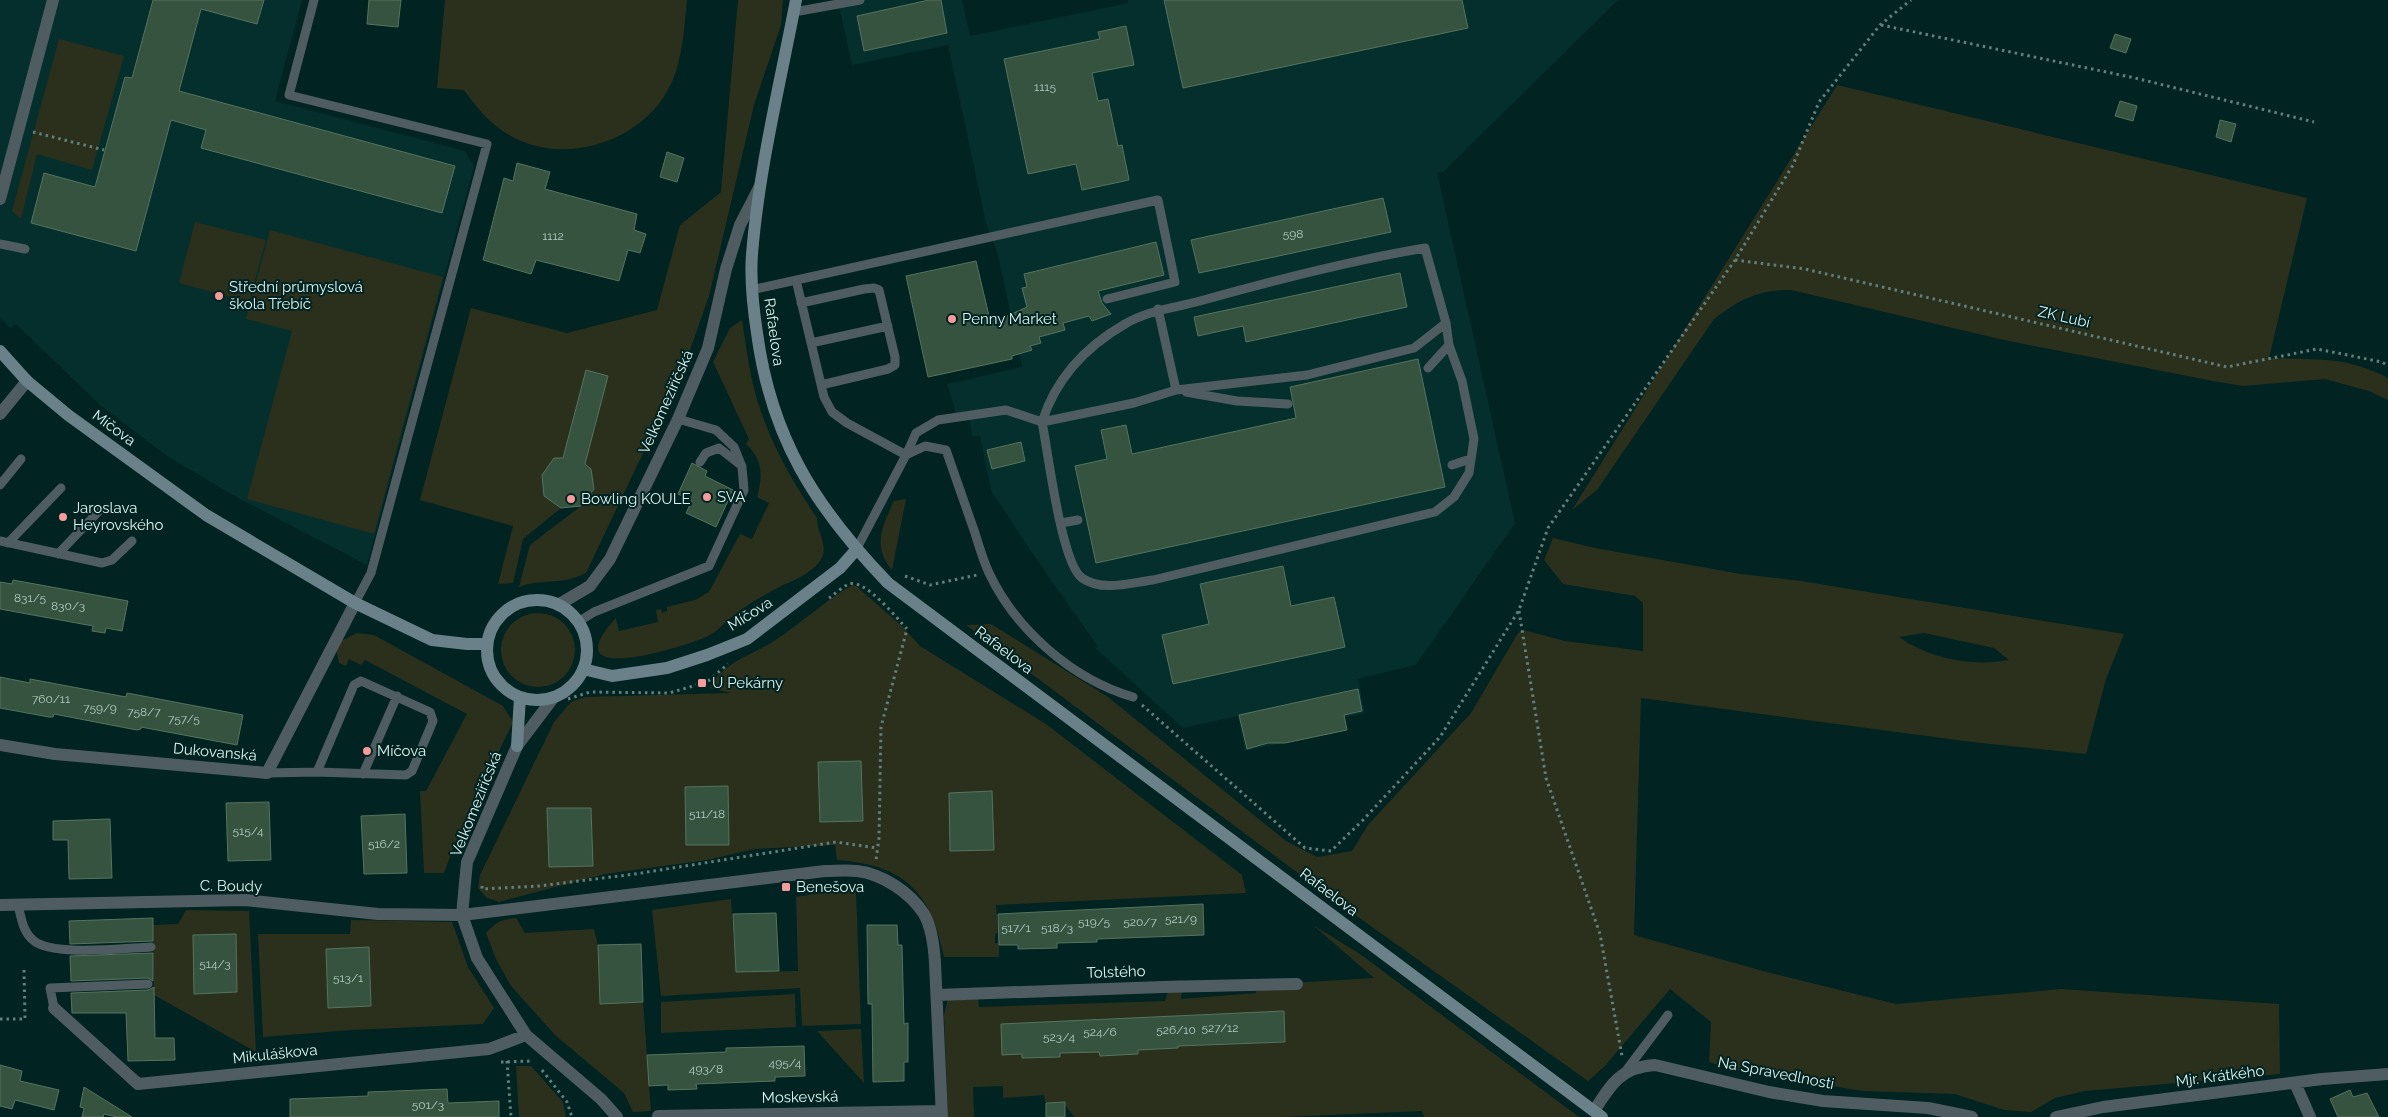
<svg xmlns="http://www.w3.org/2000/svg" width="2388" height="1117" font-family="Raleway,sans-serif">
  <rect width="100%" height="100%" fill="#012321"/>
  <path fill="#042f2c" d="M 0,0 L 302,0 L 275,101 L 465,151 L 474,166 L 367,565 L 238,498 L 167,456 L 101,406 L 16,324 L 10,329 L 0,316 Z
    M 838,0 L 962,0 L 970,36 L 1128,3 L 1128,0 L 1618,0 L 1443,172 L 1437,172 L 1515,523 L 1416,665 L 1358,679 L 1365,713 L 1286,730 L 1286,742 L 1245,751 L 1238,716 L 1183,728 L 1093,646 L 1098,647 L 1030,550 L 991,490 L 980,436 L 972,436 L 969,413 L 956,413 L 947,384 L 1022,367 L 998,255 L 986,223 L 948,45 L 852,65 Z"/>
  <path fill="#2b301d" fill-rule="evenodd" d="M 445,0 L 687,0 C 684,28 683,56 672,82 C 646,141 565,168 509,135 C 490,124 477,108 464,90 L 437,88 Z
    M 738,0 L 783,0 L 781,25 L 754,105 L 709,296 L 684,367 L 586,573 C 560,586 543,578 519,587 L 530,545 L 581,506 L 594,489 L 591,469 L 585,464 L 608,376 L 586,370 L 563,458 L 554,459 L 542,475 L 544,496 L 561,508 L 523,539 L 513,583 L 498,584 L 513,526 L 420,500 L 471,308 L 567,333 L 657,310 L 680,225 L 721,192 Z
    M 59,39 L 124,56 L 92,170 L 37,154 L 21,219 L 12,211 Z
    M 1837,85 L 2307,198 L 2269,358 C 2314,360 2347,356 2388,378 L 2388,400 L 2369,391 L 2325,379 L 2243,386 L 2213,381 L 2004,340 L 1791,290 C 1760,289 1739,299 1714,319 L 1597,490 L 1572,510 Z
    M 195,222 L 266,240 L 249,302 L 179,283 Z
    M 270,230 L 443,277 L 374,534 L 247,499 L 292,331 L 246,319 Z
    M 742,320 C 745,340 748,361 752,380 C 763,430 789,477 817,518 C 817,534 830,546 820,561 C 809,577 784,583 768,593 C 756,600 744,607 733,616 C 724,623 716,633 706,637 C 680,648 551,688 616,618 L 619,631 L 658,622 L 656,610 L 661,609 L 662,613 L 667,611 L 667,607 L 695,600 L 709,592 L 740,534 L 752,539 L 769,503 L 757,497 C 763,476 763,460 746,444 L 749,439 L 713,362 L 730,328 Z
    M 906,499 L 892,570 C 872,546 882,527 894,501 Z
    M 1553,538 L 1595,548 L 1741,574 L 1801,581 L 2124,634 L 2106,679 L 2086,754 L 1972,742 L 1641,698 L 1634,935 L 1763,971 L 1896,1004 L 2061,989 L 2279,1004 L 2280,1074 L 2085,1091 L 2055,1098 L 2031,1112 L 2004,1110 L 1955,1094 L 1862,1091 L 1731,1069 L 1709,1062 L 1711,1022 L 1670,989 L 1605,1066 L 1588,1081 L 1330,897 L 966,625 L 991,624 L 1108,697 L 1286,841 L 1317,857 L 1352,851 L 1368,825 L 1471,713 L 1518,633 L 1523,630 L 1565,641 L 1643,651 L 1643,603 L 1635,596 L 1563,584 L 1544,560 ZM 1924,633 L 1994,648 L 2009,660 C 1972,667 1930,659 1899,637 Z
    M 852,585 L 856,586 L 903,627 L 920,646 L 1046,724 L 1242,875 L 1246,893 L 996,905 L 998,933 L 995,934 L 995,943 L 999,943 L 999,957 L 944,957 C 931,892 905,865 837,860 L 835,845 L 754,849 L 707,860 L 605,874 L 499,902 L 487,898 L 478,888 L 480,875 L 554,722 L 571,702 L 585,697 L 731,693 L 710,688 C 723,661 754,655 777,639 C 802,622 825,601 852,585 Z
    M501 650a37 37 0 1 1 74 0a37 37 0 1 1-74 0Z
    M 357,633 L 374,635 L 503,706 L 513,722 L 455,843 L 444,873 L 424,873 L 420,791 L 426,791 L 467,714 L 365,660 L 361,665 L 349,659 L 346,666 L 339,663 L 336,648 L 341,641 Z
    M 833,891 L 856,892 L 861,1024 L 802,1026 L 800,988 L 661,996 L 652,910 L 731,899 L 736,972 L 798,971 L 796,897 Z
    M 186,910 L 249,911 L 256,1052 L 154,995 L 153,925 L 178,924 Z
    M 516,918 L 525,933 L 594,929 L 598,945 L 600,1004 L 643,1002 L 651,1111 L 633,1112 L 624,1093 L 555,1035 L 511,986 L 496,959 L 486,933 C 495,922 502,919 516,918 Z
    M 351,920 L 452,922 L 468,967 L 494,1008 L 483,1024 L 352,1030 L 263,1037 L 258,934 L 350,934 Z
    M 1313,925 L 1360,954 L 1579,1117 L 1424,1117 L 1422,1111 L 1283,1117 L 1074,1117 L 1063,1102 L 1045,1102 L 1044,1095 L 1003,1098 L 1003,1086 L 973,1087 L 974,1117 L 948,1117 L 944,1015 L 948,999 L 977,987 L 979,1007 L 1165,1001 L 1172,981 L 1183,980 L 1181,999 L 1256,993 L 1256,985 L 1374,978 Z
    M 795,994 L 796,1027 L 661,1033 L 661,1002 Z
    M 861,1029 L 864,1083 L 817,1031 Z
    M 516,1066 L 531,1066 L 563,1102 L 566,1117 L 519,1117 Z"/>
  <path fill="#36533f" stroke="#55745e" d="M 153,0 L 264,0 L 257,24 L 201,9 L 179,91 L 455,166 L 442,213 L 201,148 L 206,130 L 171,120 L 136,251 L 31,223 L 44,173 L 95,187 L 125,77 L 132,78 Z
    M 369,0 L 401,0 L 398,27 L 367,24 Z
    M 929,0 L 941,0 L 947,33 L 864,51 L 857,16 Z
    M 1164,0 L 1462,0 L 1468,28 L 1183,88 Z
    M 1126,26 L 1134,65 L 1092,73 L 1098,101 L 1108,99 L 1118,146 L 1122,145 L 1129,180 L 1082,190 L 1076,164 L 1028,174 L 1004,59 L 1100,39 L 1098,32 Z
    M 2115,34 L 2131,39 L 2126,53 L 2110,48 Z
    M 2120,101 L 2137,106 L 2133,121 L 2115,116 Z
    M 2220,120 L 2236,124 L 2231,142 L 2216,137 Z
    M 667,152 L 684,158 L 677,182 L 660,177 Z
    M 517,163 L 550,172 L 545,189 L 637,214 L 634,230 L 646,234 L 640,253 L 628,250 L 619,281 L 536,260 L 531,274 L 483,260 L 504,178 L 513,181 Z
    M 1383,198 L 1391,232 L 1199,273 L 1191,240 Z
    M 1156,242 L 1164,275 L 1098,291 L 1102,303 L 1111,314 L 1092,321 L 1089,316 L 1063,323 L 1065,330 L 1039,337 L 1041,343 L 1030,346 L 1032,350 L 1012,356 L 1012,359 L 928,377 L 906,276 L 976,261 L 990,320 L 1005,317 L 1027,307 L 1022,288 L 1027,287 L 1024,274 Z
    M 1400,273 L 1407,307 L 1246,342 L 1243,326 L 1198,336 L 1194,317 Z
    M 1418,359 L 1445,487 L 1096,563 L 1075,466 L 1107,459 L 1101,430 L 1126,425 L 1132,454 L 1296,418 L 1290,387 Z
    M 586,370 L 608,376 L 585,464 L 591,469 L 594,489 L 581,506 L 561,508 L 544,496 L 542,475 L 554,458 L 563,458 Z
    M 1021,442 L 1025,461 L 992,469 L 987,450 Z
    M 692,463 L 707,471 L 705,476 L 733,490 L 716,527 L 686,513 L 692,501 L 678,494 Z
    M 1283,566 L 1291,606 L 1334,597 L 1345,647 L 1173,684 L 1162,635 L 1209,624 L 1200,584 Z
    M 13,580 L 128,601 L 122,631 L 106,628 L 105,633 L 92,631 L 93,626 L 0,609 L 0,582 L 12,584 Z
    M 0,677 L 30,683 L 30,679 L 126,697 L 127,693 L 243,715 L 237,745 L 141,727 L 141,729 L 137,730 L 54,714 L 53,717 L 49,717 L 0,708 Z
    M 1358,689 L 1362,711 L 1344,715 L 1347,730 L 1285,743 L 1268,743 L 1247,749 L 1239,715 Z
    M 861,761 L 863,821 L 820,822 L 818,762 Z
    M 728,786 L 729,845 L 686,845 L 685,787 Z
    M 992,791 L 994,850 L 950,851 L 949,793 Z
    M 269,802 L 271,860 L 228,861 L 226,803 Z
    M 547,808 L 591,808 L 593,866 L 549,867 Z
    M 405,814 L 407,873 L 364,874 L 361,816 Z
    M 110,819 L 112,878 L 69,879 L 68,840 L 53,840 L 53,821 Z
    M 1203,904 L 1204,935 L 1097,939 L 1097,942 L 1057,943 L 1057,948 L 1018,949 L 1018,945 L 999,945 L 998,914 Z
    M 776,913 L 779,971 L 736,972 L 733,914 Z
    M 153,918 L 153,941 L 70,944 L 69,921 Z
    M 867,925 L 897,925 L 898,945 L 902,945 L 904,1024 L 908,1023 L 908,1062 L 904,1062 L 904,1081 L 873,1082 L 872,1004 L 868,1004 Z
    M 236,934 L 237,992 L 194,994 L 193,935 Z
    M 641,944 L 643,1002 L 600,1004 L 598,945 Z
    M 369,947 L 371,1006 L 328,1008 L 326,949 Z
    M 153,953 L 153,981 L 148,978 L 71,981 L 70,956 Z
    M 154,987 L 155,1038 L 174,1038 L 175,1060 L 128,1061 L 126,1013 L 72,1013 L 71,993 L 148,990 Z
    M 1284,1011 L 1285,1042 L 1178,1046 L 1178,1048 L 1138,1050 L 1138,1054 L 1100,1056 L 1099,1052 L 1060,1053 L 1060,1057 L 1022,1058 L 1022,1054 L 1002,1055 L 1001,1024 Z
    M 804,1046 L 805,1076 L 775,1077 L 775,1081 L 696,1084 L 697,1089 L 668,1090 L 668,1085 L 649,1086 L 647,1055 L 726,1052 L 726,1048 Z
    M 0,1065 L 22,1071 L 20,1081 L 59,1090 L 54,1110 L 15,1100 L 12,1109 L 0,1106 Z
    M 84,1087 L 132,1117 L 117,1117 L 104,1114 L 103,1117 L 82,1117 L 84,1108 L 80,1107 Z
    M 447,1089 L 448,1103 L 499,1101 L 499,1117 L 290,1117 L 290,1099 L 368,1096 L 368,1092 Z
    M 2350,1090 L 2353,1097 L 2367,1093 L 2379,1117 L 2338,1117 L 2330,1099 Z
    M 1065,1102 L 1065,1117 L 1046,1117 L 1046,1103 Z"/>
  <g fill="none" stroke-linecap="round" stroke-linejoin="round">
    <path stroke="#62807d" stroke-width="3" stroke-dasharray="2.5 4" stroke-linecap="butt" d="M 1881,25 L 2135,78 L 2314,122
      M 33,132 L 104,150
      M 1735,260 L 1805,269 L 2227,367 L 2317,349 L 2382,362 L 2388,366
      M 905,576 L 930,585 L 977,575
      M 829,598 C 835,594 842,587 849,584 C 864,578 897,618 907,629 L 881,727 L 879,838 L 876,860
      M 1519,611 L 1546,778 L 1600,934 L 1622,1056
      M 568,699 L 590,692 L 669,693 L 707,682 L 728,664
      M 1142,705 L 1305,848 L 1331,851 L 1363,820 L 1440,737 L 1519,610 L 1548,528 L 1735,260 L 1793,165 L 1819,102 L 1880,25 L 1911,0
      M 482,886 L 482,889 L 539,886 L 635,874 L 836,842 L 877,848
      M 0,1019 L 25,1019 L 24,969
      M 507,1061 L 511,1117
      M 501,1062 L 532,1061
      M 542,1070 L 567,1102 L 572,1117"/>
    <path stroke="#4f5d62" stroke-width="9" d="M 314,0 L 289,95 L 487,144 L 371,573 L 355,603
      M 794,12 L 860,0
      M 0,244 L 25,249
      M 796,280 L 824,397 L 832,412 L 847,423 L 906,455 L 916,433 L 938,420 L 1006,410 L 1042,422 C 1048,451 1061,563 1082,578 C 1102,592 1130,583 1153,580 L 1435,512 L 1454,497 L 1469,473 L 1474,439 L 1462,381 L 1449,345 L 1446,323 L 1425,248 C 1348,261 1275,280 1200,301 C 1174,308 1149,310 1125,324 C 1085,347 1056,378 1042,422 L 1134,403 L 1176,390 L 1158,309
      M 751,290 L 1158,200 L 1175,282 L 1107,299
      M 801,303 L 864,289 L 874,288 L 879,290 L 895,357 L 895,365 L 888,369 L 821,385
      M 811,343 L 888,326
      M 1428,368 L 1449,345
      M 1176,390 L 1307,375 L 1414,348 L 1446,323
      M 1186,392 L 1237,401 L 1288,404
      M 700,462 L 706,453 L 719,448 L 742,466
      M 1452,465 L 1470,459
      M 0,485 L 21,459
      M 1061,523 L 1078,520
      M 0,541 L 102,563 L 112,560 L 132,541
      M 8,543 L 61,488
      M 856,550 L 906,455 L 925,446 L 946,450 C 956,478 965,505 975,533 C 979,546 983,560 989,573 C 1016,630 1072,679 1133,697
      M 58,554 L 98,512
      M 578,622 L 594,612 L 709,566 L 744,490 L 742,467 L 734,447 L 716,430 L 678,419
      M 267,773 L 317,772 L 406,775 L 412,771 L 433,721 L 430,712 L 361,681 L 354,685 L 317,772
      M 363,774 L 397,696
      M 18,905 C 21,917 23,932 33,940 C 51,957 125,948 151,947
      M 54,1008 L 50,988 L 148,984
      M 1625,1072 L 1668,1015"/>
    <path stroke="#4f5d62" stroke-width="12" d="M 0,199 L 53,0
      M 0,414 L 27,381
      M 558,605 L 590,586 L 610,559 L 678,419 L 708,348 L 726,269 L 740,225 L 759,188
      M 554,697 L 517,746 L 467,862 L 462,915 L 477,958 L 526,1035 L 601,1099 L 617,1117
      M 0,745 L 55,754 L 267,773 L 355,603
      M 0,905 L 245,900 L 378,914 L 462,915 L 825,871 C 836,871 846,870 857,871 C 882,874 910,892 924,914 C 932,928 934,946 935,963 L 942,1117
      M 937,995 L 1162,987 L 1297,984
      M 54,1008 L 138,1084 L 489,1049 L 526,1035
      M 2295,1083 L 2310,1117
      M 1594,1111 C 1611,1084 1621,1067 1655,1065 L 1769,1092 L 1823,1101 L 1928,1108 L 1972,1117
      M 658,1116 L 941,1111
      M 2056,1117 L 2103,1107 L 2322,1079 L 2388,1074"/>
    <path stroke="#6a8189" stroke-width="12" d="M 796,0 C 780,84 759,168 752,254 C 750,280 753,307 757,333 C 771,438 815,507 888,583 L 1602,1117
      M 0,351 L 27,381 L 68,415 L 206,515 L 355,603 L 432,640 L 467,644 L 487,644
      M487 650a50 50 0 1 1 100 0a50 50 0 1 1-100 0Z
      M 583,669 L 612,676 L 667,668 L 707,655 L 747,639 L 840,568 L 856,550
      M 517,746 L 520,697"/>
  </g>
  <g fill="#f59b9c" stroke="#012321" stroke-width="2">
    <circle cx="219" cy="296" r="5"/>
    <circle cx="952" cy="319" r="5"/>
    <circle cx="707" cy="497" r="5"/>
    <circle cx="571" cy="499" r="5"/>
    <circle cx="63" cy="517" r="5"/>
    <rect x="697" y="678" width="10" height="10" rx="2.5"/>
    <circle cx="367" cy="751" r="5"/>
    <rect x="781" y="882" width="10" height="10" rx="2.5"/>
  </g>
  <g text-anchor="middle" stroke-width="4" stroke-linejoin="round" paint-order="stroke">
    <g font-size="12" fill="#b2cbc4">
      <text x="1045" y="91">1115</text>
      <text x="1293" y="238">598</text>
      <text x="553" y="240">1112</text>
      <text x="30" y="602">831/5</text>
      <text x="68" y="610">830/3</text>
      <text x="51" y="703">760/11</text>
      <text x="100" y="712">759/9</text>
      <text x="144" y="716">758/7</text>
      <text x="184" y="723">757/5</text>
      <text x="707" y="818">511/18</text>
      <text x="248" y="835">515/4</text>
      <text x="384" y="848">516/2</text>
      <text x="1181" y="923">521/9</text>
      <text x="1094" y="926">519/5</text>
      <text x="1140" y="926">520/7</text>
      <text x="1016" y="932">517/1</text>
      <text x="1057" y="932">518/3</text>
      <text x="215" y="968">514/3</text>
      <text x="348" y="982">513/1</text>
      <text x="1220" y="1032">527/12</text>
      <text x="1176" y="1034">526/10</text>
      <text x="1100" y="1036">524/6</text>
      <text x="1059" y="1041">523/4</text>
      <text x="785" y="1067">495/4</text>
      <text x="706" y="1073">493/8</text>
      <text x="428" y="1109">501/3</text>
    </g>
    <g font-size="15" fill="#dcf3f0" stroke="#012321" text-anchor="start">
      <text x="229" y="292">Střední průmyslová<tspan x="229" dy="17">škola Třebíč</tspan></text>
      <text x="962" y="324">Penny Market</text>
      <text x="717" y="502">SVA</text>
      <text x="581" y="504">Bowling KOULE</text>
      <text x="73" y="513">Jaroslava<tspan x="73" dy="17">Heyrovského</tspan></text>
      <text x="712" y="688">U Pekárny</text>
      <text x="377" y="756">Míčova</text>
      <text x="796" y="892">Benešova</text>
    </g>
    <g font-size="15" fill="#dcf3f0" stroke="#012321">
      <text transform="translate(2064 317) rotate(13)" y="5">ZK Lubí</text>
      <text transform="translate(774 332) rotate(82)" y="5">Rafaelova</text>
      <text transform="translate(666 402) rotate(-66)" y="5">Velkomeziříčská</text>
      <text transform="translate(114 428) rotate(36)" y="5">Míčova</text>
      <text transform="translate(750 614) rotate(-32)" y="5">Míčova</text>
      <text transform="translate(1004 650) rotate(37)" y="5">Rafaelova</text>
      <text transform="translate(215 752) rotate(5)" y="5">Dukovanská</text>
      <text transform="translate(476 804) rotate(-68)" y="5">Velkomeziříčská</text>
      <text transform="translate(231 886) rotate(1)" y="5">C. Boudy</text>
      <text transform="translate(1329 892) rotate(37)" y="5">Rafaelova</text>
      <text transform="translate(1116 972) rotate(-2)" y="5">Tolstého</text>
      <text transform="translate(275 1054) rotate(-6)" y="5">Mikuláškova</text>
      <text transform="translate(1776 1073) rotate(11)" y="5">Na Spravedlnosti</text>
      <text transform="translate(2220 1076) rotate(-7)" y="5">Mjr. Krátkého</text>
      <text transform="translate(800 1097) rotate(-1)" y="5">Moskevská</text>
    </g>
  </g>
</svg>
